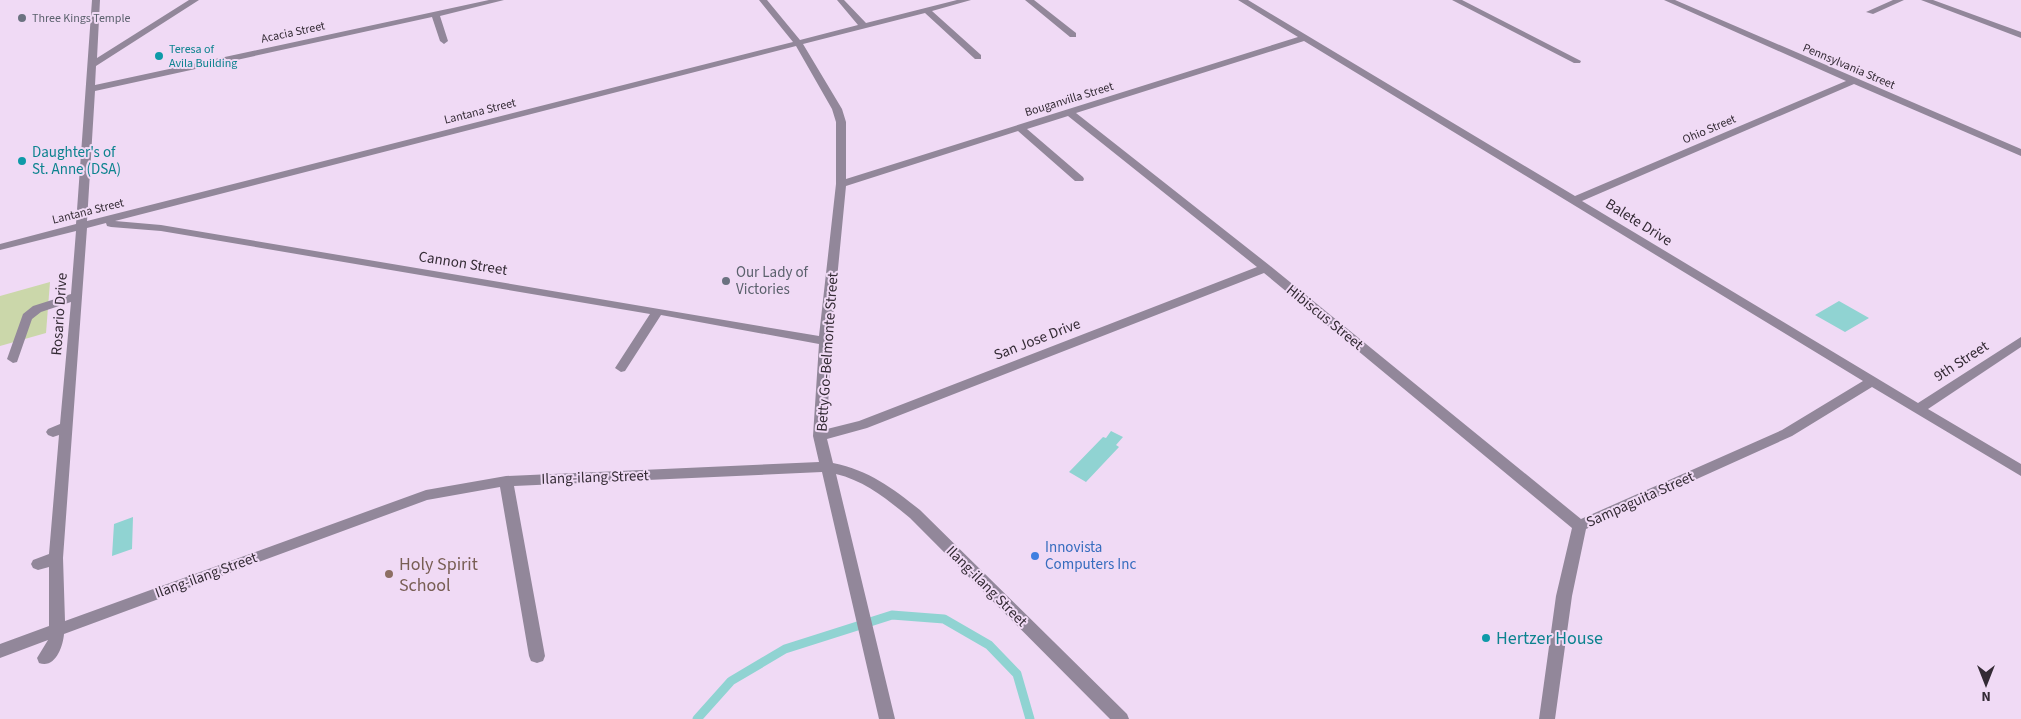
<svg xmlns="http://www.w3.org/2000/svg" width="2021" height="719" font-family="'Source Sans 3',sans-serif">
  <rect width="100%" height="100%" fill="#f0daf5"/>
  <path fill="#cbd7aa" d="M 50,282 L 46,333 L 0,346 L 0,296 Z"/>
  <path fill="#90d3d2" d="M 1839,301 L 1869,318 L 1845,332 L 1815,315 Z
    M 1111,431 L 1123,437 L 1116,445 L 1119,447 L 1086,482 L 1069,472 L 1103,437 L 1106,438 Z
    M 133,517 L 132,549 L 112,556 L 114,524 Z"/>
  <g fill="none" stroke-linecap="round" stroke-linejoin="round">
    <path stroke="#90d3d2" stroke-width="9" d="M 697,719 L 731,681 L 785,649 L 892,615 L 944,619 L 989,645 L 1017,674 L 1030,719"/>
    <path fill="#92879a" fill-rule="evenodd" d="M 92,0 L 100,0 L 97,58 L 189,0 L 199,0 L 96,66 L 95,85 L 489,0 L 504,0 L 440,16 L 448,41 L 444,44 L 440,41 L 432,17 L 95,91 L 87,221 L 793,42 L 759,0 L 767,0 L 800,40 L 858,25 L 837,0 L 844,0 L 866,23 L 957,0 L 971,0 L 932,11 L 981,55 L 981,59 L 975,59 L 925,13 L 803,44 L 842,109 L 846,122 L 846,179 L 1298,37 L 1238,0 L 1248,0 L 1575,196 L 1846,81 L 1664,0 L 1675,0 L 2021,149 L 2021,156 L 1854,84 L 1582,201 L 1918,403 L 2021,337 L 2021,347 L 1928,409 L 2021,464 L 2021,476 L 1872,387 L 1792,436 L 1586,529 L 1572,596 L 1555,719 L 1539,719 L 1556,596 L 1572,528 L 1264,273 L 867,428 L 827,439 L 833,463 C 870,471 891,487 920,510 L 1127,714 L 1129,719 L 1110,719 L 910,518 C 887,499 865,481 836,474 L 895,719 L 879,719 L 822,472 L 514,486 L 545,656 L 543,661 L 537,663 L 531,661 L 529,656 L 500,487 L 427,500 L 64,634 C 63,647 55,669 39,663 L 37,658 L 48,640 L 0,658 L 0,644 L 49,626 L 49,567 L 38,570 L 33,568 L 31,564 L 33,560 L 49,554 L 59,435 L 53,437 L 48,435 L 46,432 L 48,429 L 60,424 L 71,302 L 41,312 L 32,319 L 17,362 L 13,363 L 7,359 L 23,314 L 33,306 L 71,294 L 76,231 L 0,250 L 0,244 L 76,224 ZM 1304,41 L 1863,381 L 1782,430 L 1581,519 L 1269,265 L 1076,113 ZM 796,46 L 832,109 L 836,122 L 836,184 L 819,336 L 161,225 L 115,221 ZM 1068,116 L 1257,267 L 859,421 L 827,429 L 831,341 L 846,186 L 1018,131 L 1075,181 L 1083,181 L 1084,179 L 1083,177 L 1027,129 ZM 106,223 L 107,226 L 111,227 L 161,231 L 650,314 L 615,368 L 621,372 L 625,371 L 661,315 L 819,344 L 813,436 L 819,462 L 506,476 L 426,490 L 65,621 L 63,558 L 87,228 Z
      M 1025,0 L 1034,0 L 1076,33 L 1076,37 L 1070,37 Z
      M 1452,0 L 1462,0 L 1581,61 L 1580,63 L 1574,63 Z
      M 1893,0 L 1904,0 L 1873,14 L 1866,12 Z
      M 1921,0 L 1933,0 L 2021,32 L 2021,38 Z"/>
  </g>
  <g fill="#6b7280" stroke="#f0daf5" stroke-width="2">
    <circle cx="22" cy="18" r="5"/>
    <circle cx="726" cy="281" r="5"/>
  </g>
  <g fill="#0f9aa8" stroke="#f0daf5" stroke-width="2">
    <circle cx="159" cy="56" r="5"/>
    <circle cx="22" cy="161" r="5"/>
    <circle cx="1486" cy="638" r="5"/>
  </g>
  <circle fill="#3f7fe0" stroke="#f0daf5" stroke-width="2" cx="1035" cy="556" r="5"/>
  <circle fill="#8d6e63" stroke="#f0daf5" stroke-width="2" cx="389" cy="574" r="5"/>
  <g text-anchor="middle" stroke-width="4" stroke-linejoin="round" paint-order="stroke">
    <g font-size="12" fill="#5b616d" stroke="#f0daf5" text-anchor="start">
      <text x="32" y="22">Three Kings Temple</text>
    </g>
    <g font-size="12" fill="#342b35" stroke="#f0daf5">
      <text transform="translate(293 32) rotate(-12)" y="4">Acacia Street</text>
      <text transform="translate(1849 66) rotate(23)" y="4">Pennsylvania Street</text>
      <text transform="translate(1069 99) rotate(-17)" y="4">Bouganvilla Street</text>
      <text transform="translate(480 111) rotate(-14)" y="4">Lantana Street</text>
      <text transform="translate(1709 129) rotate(-23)" y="4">Ohio Street</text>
      <text transform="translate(88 211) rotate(-14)" y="4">Lantana Street</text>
    </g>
    <g font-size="12" fill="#0d838f" stroke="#f0daf5" text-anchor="start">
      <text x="169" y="53">Teresa of<tspan x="169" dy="14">Avila Building</tspan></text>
    </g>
    <g font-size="15" fill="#0d838f" stroke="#f0daf5" text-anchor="start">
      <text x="32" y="157">Daughter's of<tspan x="32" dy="17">St. Anne (DSA)</tspan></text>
    </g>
    <g font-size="15" fill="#342b35" stroke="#f0daf5">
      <text transform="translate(1639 222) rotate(32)" y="5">Balete Drive</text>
      <text transform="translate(463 263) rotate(9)" y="5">Cannon Street</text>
      <text transform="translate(59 314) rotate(-86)" y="5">Rosario Drive</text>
      <text transform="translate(1325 317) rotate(39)" y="5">Hibiscus Street</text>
      <text transform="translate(1037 339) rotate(-21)" y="5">San Jose Drive</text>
      <text transform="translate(827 352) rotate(-86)" y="5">Betty Go-Belmonte Street</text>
      <text transform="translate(1961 361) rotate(-33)" y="5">9th Street</text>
      <text transform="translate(595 477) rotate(-2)" y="5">Ilang-ilang Street</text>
      <text transform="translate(1640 499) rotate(-24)" y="5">Sampaguita Street</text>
      <text transform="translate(206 575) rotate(-20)" y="5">Ilang-ilang Street</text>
      <text transform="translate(987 586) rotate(45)" y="5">Ilang-ilang Street</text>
    </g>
    <g font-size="15" fill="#5b616d" stroke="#f0daf5" text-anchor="start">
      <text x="736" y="277">Our Lady of<tspan x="736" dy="17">Victories</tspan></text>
    </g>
    <g font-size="15" fill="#366cbe" stroke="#f0daf5" text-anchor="start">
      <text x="1045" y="552">Innovista<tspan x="1045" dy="17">Computers Inc</tspan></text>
    </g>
    <g font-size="18" fill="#785e54" stroke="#f0daf5" text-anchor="start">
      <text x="399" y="570">Holy Spirit<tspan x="399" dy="21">School</tspan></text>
    </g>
    <g font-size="18" fill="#0d838f" stroke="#f0daf5" text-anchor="start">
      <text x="1496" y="644">Hertzer House</text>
    </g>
  </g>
  <g transform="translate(1986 684) rotate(180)" stroke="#f0daf5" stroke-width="4" paint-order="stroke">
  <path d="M0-4L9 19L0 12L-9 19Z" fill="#342b35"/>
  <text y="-8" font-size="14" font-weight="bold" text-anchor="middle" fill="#342b35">N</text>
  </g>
</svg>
